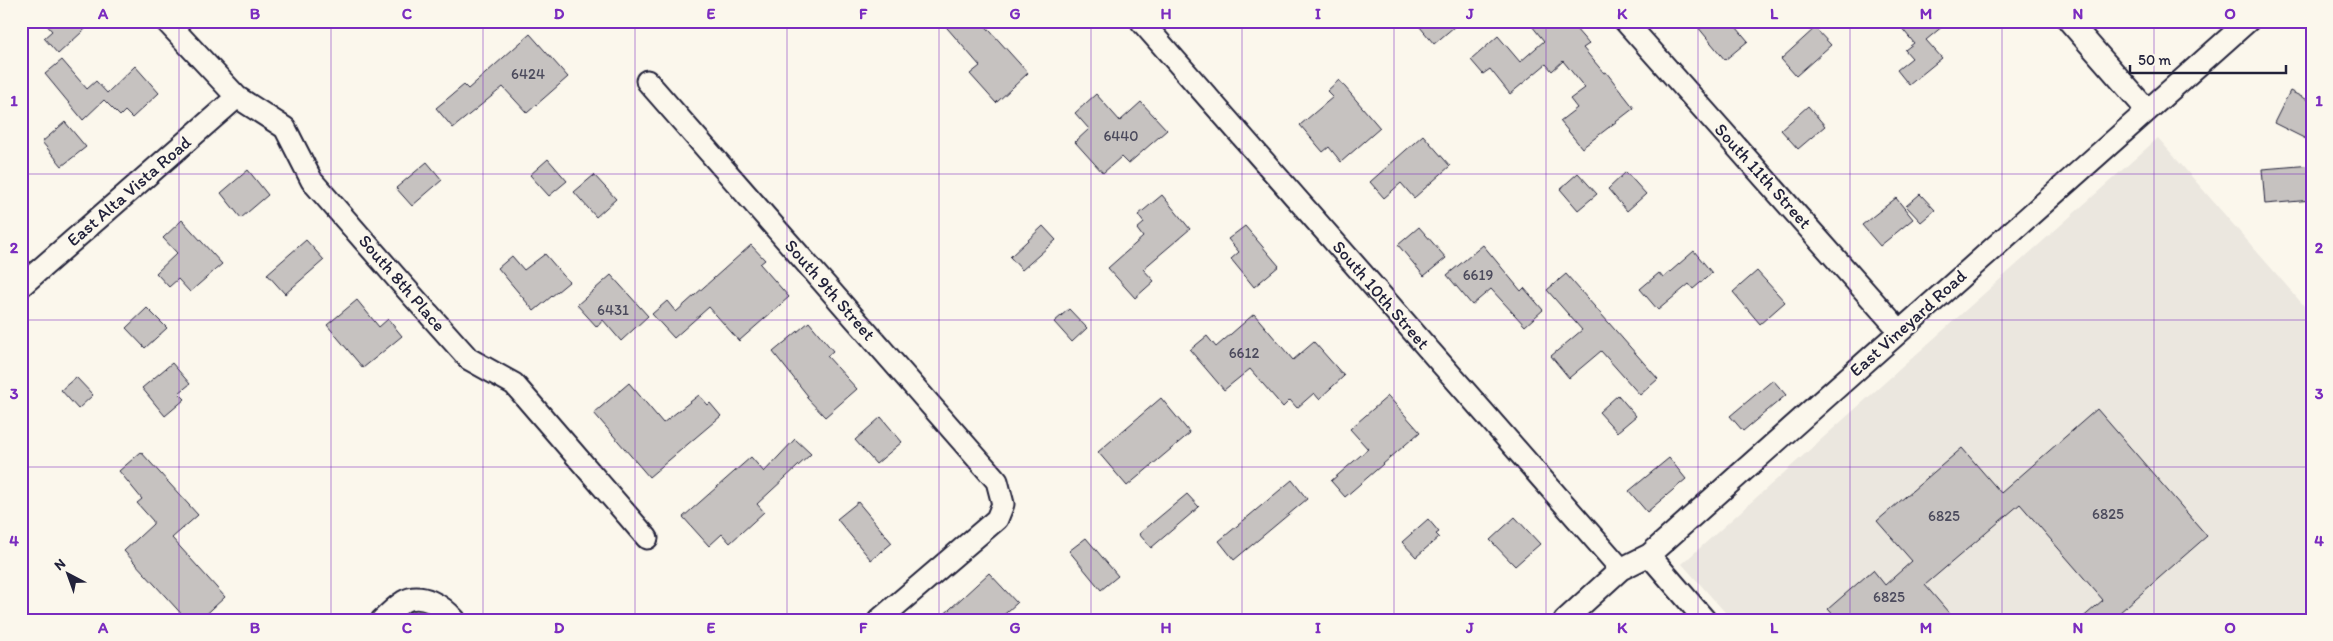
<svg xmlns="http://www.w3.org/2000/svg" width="2333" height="641" font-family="Itim,sans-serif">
  <rect width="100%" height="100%" fill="#fbf7ec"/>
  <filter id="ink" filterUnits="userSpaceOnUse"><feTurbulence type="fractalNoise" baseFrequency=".02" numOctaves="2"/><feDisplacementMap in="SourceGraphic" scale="10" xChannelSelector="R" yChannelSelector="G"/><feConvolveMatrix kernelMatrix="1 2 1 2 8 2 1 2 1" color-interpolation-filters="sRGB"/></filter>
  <g filter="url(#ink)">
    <path fill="#ebe7df" d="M 2158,138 L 2312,315 L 2312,620 L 1732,620 L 1682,564 Z"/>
    <path fill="#c6c2c0" stroke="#22223b" d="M 43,21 L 94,21 L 58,54 L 44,38 L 52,31 Z
      M 941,21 L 981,21 L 1028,73 L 996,103 L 970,74 L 980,66 Z
      M 1415,21 L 1461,21 L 1434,44 Z
      M 1528,21 L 1569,21 L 1589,44 L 1583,48 L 1604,73 L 1606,72 L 1634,108 L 1582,148 L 1560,121 L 1577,108 L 1570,99 L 1585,88 L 1563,61 L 1552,71 L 1546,64 L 1510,94 L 1490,69 L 1483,74 L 1471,60 L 1498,36 L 1520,62 L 1544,41 Z
      M 1693,21 L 1731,21 L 1748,41 L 1725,60 Z
      M 1896,21 L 1949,21 L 1926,40 L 1942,58 L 1909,85 L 1897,70 L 1912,58 L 1905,50 L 1914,43 Z
      M 1815,28 L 1831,45 L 1796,76 L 1781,59 Z
      M 530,34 L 568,77 L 527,113 L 503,87 L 453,128 L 436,108 L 464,85 L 468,89 Z
      M 62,60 L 87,89 L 96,81 L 107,93 L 135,66 L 159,93 L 132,118 L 125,111 L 120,116 L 104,100 L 83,120 L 45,74 Z
      M 1339,80 L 1380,128 L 1341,162 L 1329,147 L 1323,152 L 1300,125 L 1333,97 L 1327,91 Z
      M 2290,91 L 2312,102 L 2312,142 L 2274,123 Z
      M 1096,94 L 1120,121 L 1141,102 L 1167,130 L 1128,164 L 1121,157 L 1103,173 L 1075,142 L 1089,129 L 1075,113 Z
      M 1808,106 L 1825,126 L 1798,149 L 1781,130 Z
      M 65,122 L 86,147 L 62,166 L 42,142 Z
      M 1423,135 L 1450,166 L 1414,198 L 1401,183 L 1384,198 L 1370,182 Z
      M 548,159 L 567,181 L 549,196 L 530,175 Z
      M 427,162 L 442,180 L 412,206 L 396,188 Z
      M 2312,165 L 2312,200 L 2265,204 L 2262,169 Z
      M 248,170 L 268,195 L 241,218 L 221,193 Z
      M 1626,172 L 1646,194 L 1627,211 L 1608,189 Z
      M 1578,173 L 1597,194 L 1578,210 L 1560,189 Z
      M 594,175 L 616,199 L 596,217 L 574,192 Z
      M 1920,194 L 1935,210 L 1921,222 L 1906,206 Z
      M 1162,195 L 1190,229 L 1143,269 L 1154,281 L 1135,298 L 1108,268 L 1143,237 L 1137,229 L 1144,223 L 1138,215 Z
      M 1896,198 L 1913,219 L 1880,246 L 1862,225 Z
      M 182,220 L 222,264 L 190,292 L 178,279 L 169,287 L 156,273 L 177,253 L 163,238 Z
      M 1043,226 L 1056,240 L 1022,270 L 1010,257 Z
      M 1245,226 L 1279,266 L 1254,287 L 1231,259 L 1239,252 L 1228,239 Z
      M 1419,227 L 1446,258 L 1424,276 L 1398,245 Z
      M 306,240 L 324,260 L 285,294 L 267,274 Z
      M 751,245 L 765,260 L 760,264 L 789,297 L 739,341 L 709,307 L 674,338 L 652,314 L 667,301 L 676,312 Z
      M 1483,245 L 1521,291 L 1524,288 L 1543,310 L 1525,326 L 1491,289 L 1472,305 L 1447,275 Z
      M 1694,251 L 1712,273 L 1693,289 L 1689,284 L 1658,310 L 1640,289 L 1659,273 L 1663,278 Z
      M 545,254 L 569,282 L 534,311 L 498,268 L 512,256 L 524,270 Z
      M 1757,271 L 1785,302 L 1760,324 L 1733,292 Z
      M 1566,274 L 1658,379 L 1640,395 L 1601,351 L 1569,378 L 1551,356 L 1582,330 L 1547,290 Z
      M 611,275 L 648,316 L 621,341 L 603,320 L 597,327 L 577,305 Z
      M 357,300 L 379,327 L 388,319 L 402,336 L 363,368 L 327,325 Z
      M 147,308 L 167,328 L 145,348 L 126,328 Z
      M 1069,309 L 1087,328 L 1072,342 L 1054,322 Z
      M 1254,314 L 1293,360 L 1314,342 L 1344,376 L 1319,399 L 1314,393 L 1297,408 L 1290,400 L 1283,407 L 1250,369 L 1224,390 L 1190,350 L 1207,336 L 1216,347 Z
      M 809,322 L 833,351 L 827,356 L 857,389 L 825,417 L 806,397 L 808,396 L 773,352 Z
      M 172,363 L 190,384 L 179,393 L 185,399 L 165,416 L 142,388 Z
      M 76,377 L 93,395 L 78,409 L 61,390 Z
      M 1773,380 L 1786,395 L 1743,431 L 1730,416 Z
      M 629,383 L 663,423 L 699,395 L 708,405 L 710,403 L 721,416 L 649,477 L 594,413 Z
      M 1618,395 L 1636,416 L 1617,432 L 1599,412 Z
      M 1388,396 L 1420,432 L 1345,497 L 1331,481 L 1368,449 L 1350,429 Z
      M 1161,398 L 1190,433 L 1127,486 L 1098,452 Z
      M 2097,409 L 2207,536 L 2111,620 L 2080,620 L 2103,600 L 2020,504 L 1925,585 L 1955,620 L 1838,620 L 1828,609 L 1873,570 L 1885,585 L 1912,561 L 1877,521 L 1962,448 L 2001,493 Z
      M 881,417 L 902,442 L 876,464 L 855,440 Z
      M 795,439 L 811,454 L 757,504 L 764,512 L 730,543 L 722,534 L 709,546 L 683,517 L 751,457 L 764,472 Z
      M 141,452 L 198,515 L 172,538 L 225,597 L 200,620 L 187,620 L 124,551 L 153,524 L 153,521 L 137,503 L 142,499 L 119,471 Z
      M 1669,458 L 1686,479 L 1647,512 L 1629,491 Z
      M 1292,480 L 1307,499 L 1234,560 L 1219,541 Z
      M 1187,494 L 1199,507 L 1151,548 L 1139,534 Z
      M 858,502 L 892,543 L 871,560 L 837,519 Z
      M 1515,517 L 1540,544 L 1515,566 L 1490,540 Z
      M 1428,519 L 1439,532 L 1436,534 L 1439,537 L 1416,557 L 1402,542 Z
      M 1086,538 L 1118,576 L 1101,590 L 1069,551 Z
      M 989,573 L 1017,603 L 998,620 L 938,620 Z"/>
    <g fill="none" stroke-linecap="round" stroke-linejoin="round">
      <defs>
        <path id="minor" d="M 166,21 L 237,97 L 285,128 L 312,181 L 401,283 L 469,359 L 514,384 L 647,538
          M 1141,21 L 1621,569
          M 1625,21 L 1900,331
          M 2069,21 L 2146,109
          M 647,81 L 997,481 L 1003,504 L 997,519 L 879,620
          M 21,286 L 237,97
          M 1649,555 L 1705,620
          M 382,620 C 389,614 396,606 403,602 C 421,591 443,606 455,620
          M 1565,620 L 1621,569 L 1649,555 L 2248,21"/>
      </defs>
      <use href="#minor" stroke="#22223b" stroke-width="25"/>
      <use href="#minor" stroke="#fbf7ec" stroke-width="21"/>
    </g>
  </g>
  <path fill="none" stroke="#7b2cbf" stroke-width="1" stroke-opacity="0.55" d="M 179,21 L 179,620M 331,21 L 331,620M 483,21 L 483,620M 635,21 L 635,620M 787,21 L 787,620M 939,21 L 939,620M 1091,21 L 1091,620M 1242,21 L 1242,620M 1394,21 L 1394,620M 1546,21 L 1546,620M 1698,21 L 1698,620M 1850,21 L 1850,620M 2002,21 L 2002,620M 2154,21 L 2154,620M 21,174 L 2312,174M 21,320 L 2312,320M 21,467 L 2312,467"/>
  <g text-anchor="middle" stroke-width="4" stroke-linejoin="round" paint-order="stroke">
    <g font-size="15" fill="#4b4a5c">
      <text x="528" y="79">6424</text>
      <text x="1121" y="141">6440</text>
      <text x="1478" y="280">6619</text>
      <text x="613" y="315">6431</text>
      <text x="1244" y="358">6612</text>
      <text x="2108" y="519">6825</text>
      <text x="1944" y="521">6825</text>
      <text x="1889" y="602">6825</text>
    </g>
    <g font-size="18" fill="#22223b" stroke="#fbf7ec">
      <text transform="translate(1763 176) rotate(48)" y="6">South 11th Street</text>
      <text transform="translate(129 191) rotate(-41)" y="6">East Alta Vista Road</text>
      <text transform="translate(402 283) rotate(49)" y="6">South 8th Place</text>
      <text transform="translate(830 290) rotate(49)" y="6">South 9th Street</text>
      <text transform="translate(1381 295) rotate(49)" y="6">South 10th Street</text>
      <text transform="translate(1908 323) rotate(-42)" y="6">East Vineyard Road</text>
    </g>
  </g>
  <rect width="2333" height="641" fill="none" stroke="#fbf7ec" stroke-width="55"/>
  <g transform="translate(68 574) rotate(319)" stroke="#fbf7ec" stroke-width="4" paint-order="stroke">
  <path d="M0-4L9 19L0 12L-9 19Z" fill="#22223b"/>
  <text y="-8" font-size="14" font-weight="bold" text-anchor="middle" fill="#22223b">N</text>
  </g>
  <path d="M2130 65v8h156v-8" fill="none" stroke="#22223b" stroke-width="2.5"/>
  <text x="2138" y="65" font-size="15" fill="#22223b" stroke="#fbf7ec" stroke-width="4" paint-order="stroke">50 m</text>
  <rect x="28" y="28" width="2278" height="586" fill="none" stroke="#7b2cbf" stroke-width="2"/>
  <g font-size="16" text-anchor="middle" font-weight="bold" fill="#7b2cbf">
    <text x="103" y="19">A</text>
    <text x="255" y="19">B</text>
    <text x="407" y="19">C</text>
    <text x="559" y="19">D</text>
    <text x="711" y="19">E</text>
    <text x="863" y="19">F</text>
    <text x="1015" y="19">G</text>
    <text x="1166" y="19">H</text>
    <text x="1318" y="19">I</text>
    <text x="1470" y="19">J</text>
    <text x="1622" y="19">K</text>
    <text x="1774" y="19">L</text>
    <text x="1926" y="19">M</text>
    <text x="2078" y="19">N</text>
    <text x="2230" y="19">O</text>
    <text x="14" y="106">1</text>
    <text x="2319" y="106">1</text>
    <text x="14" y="253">2</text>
    <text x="2319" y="253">2</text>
    <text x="14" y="399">3</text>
    <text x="2319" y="399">3</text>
    <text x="14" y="546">4</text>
    <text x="2319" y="546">4</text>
    <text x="103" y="633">A</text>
    <text x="255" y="633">B</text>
    <text x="407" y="633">C</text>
    <text x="559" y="633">D</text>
    <text x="711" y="633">E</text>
    <text x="863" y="633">F</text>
    <text x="1015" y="633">G</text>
    <text x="1166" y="633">H</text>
    <text x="1318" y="633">I</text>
    <text x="1470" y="633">J</text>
    <text x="1622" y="633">K</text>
    <text x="1774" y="633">L</text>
    <text x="1926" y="633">M</text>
    <text x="2078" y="633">N</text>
    <text x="2230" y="633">O</text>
  </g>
</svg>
